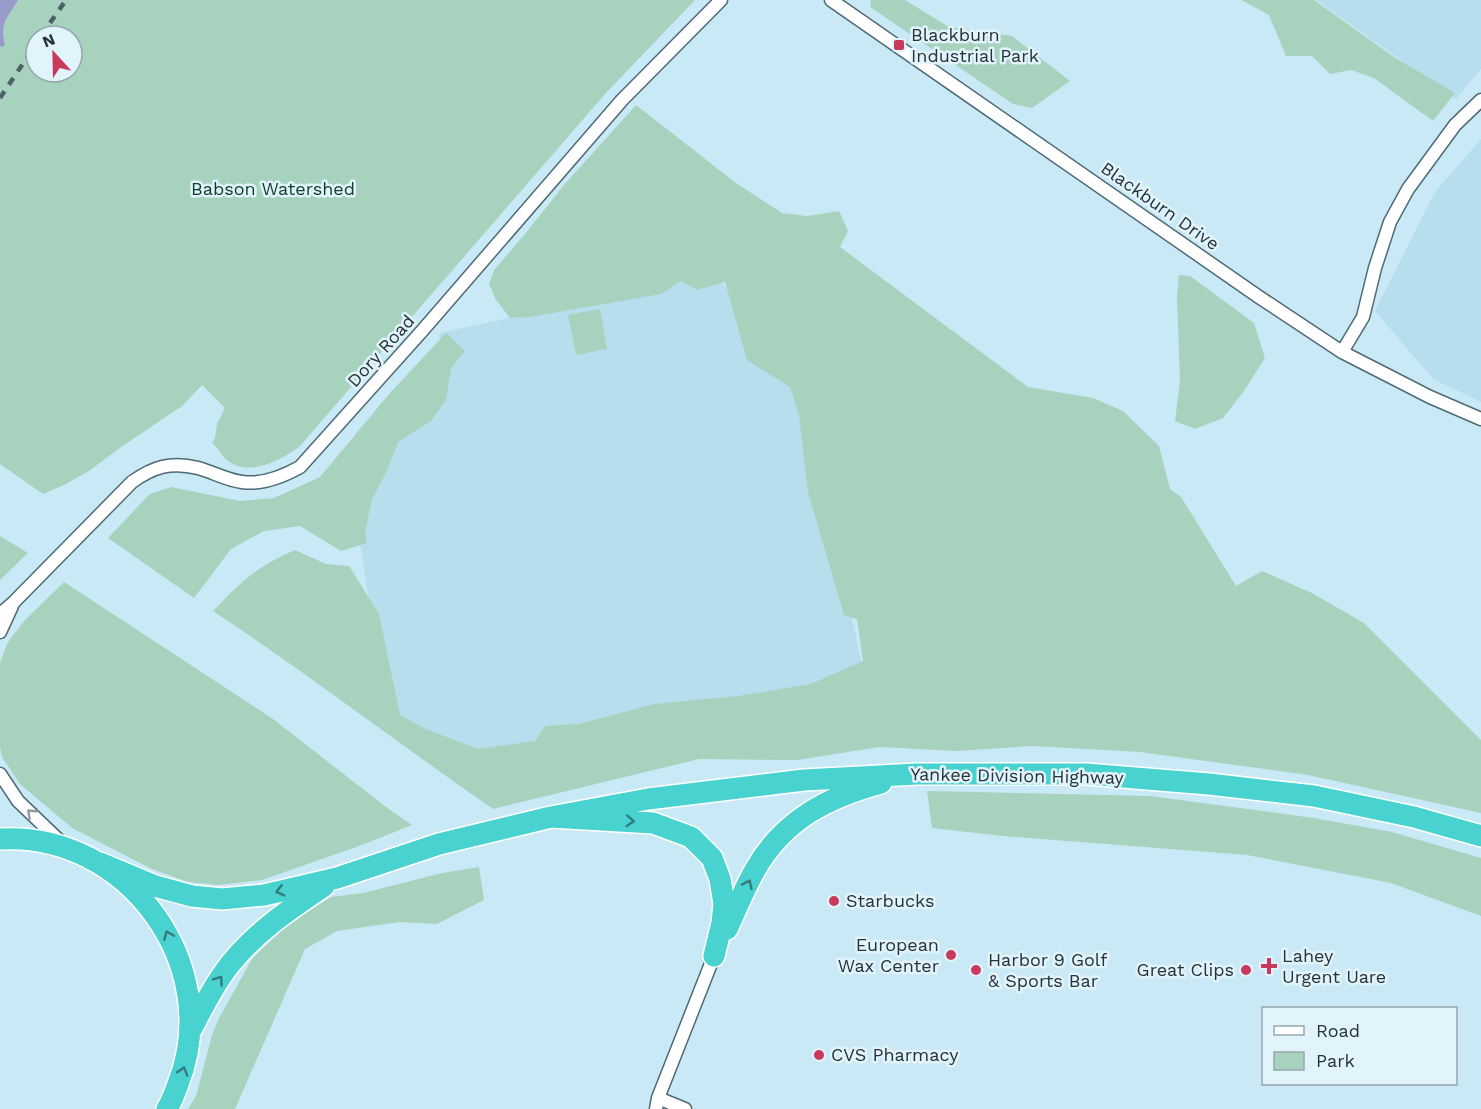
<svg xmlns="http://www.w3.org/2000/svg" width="1481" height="1109" font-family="'Work Sans',sans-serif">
  <rect width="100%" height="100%" fill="#cae9f6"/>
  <path fill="#b6deed" d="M 1316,0 L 1481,0 L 1481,69 L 1456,99 Z
    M 1481,139 L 1481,402 L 1433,379 L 1375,311 L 1435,192 Z
    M 715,273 L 802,389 L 865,678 L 474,760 L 387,717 L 356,517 L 402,434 L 431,408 L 440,333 Z"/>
  <path fill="#a7d2be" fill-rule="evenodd" d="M 18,0 L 695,0 L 605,94 L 300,446 C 282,460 250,477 228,461 C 221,456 219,448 212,443 L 215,438 L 217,424 L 225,408 L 202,385 L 182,406 L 121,447 L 89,471 L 64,485 L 43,494 L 0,464 L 0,46 L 5,45 C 0,22 7,19 18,0 ZM 36,36 L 72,36 L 72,72 L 36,72 Z
    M 871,0 L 905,0 L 949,27 L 1012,36 L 1070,81 L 1032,108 L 1013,104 L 870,7 Z
    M 1241,0 L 1314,0 L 1394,57 L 1455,93 L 1433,121 L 1374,78 L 1351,70 L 1330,74 L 1312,56 L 1286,56 L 1269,15 Z
    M 636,105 L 736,183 L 782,213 L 807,216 L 839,211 L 848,231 L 840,247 L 1028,387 L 1093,398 L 1123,411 L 1159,446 L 1170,489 L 1181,497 L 1236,586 L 1262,571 L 1312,593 L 1364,623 L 1481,740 L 1481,813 L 1308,775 L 1140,752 L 1032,746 L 956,751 L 879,747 L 798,760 L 699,759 L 493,809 C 399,744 308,674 213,611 C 241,582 257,566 295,550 L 326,564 L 349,566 L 379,614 L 400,715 L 426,729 L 478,749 L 535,741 L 545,726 L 579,724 L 654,704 L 738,696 L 811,684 L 863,661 L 857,619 L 844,615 L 808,492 L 799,415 L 790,387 L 747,360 L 725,282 L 697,290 L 681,281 L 661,294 L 530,317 L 510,318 L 496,300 L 489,284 L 494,270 L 525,234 L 564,185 Z
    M 1179,275 L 1190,276 L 1254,323 L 1265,358 L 1244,391 L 1223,418 L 1195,429 L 1175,421 L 1180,381 L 1177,297 Z
    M 600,309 L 607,349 L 576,355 L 568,315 Z
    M 446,333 L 465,351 L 451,368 L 446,400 L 431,421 L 398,442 L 387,471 L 372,499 L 365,533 L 367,543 L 341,551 L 300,526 L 264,531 L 231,549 L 194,598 L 108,538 L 150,494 L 171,487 L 240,501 L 274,498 L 320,477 L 389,394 Z
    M 0,536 L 28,553 L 0,580 Z
    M 64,582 L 273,719 L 386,807 L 412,825 L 362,845 L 262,880 L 218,885 L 188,882 L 152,869 L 72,828 L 20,784 L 2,757 L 0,747 L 0,663 L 8,642 L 24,621 Z
    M 927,791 L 1150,796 L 1314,818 L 1392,832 L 1481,858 L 1481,916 L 1391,883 L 1247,855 L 1003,836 L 932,828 Z
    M 479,867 L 484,900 L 437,924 L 399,922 L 337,931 L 305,949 L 235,1109 L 188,1109 L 196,1096 L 212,1035 L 219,1018 L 252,959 L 287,925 L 331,897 L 363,893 L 442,873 Z"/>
  <path fill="#989ac7" d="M 0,0 L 18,0 C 7,19 0,22 5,45 L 2,47 L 0,46 Z"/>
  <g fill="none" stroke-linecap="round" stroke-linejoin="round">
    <defs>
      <path id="minor" d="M 831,0 L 1259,297 L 1342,352 L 1430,397 L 1481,419
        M 1342,352 L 1363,317 L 1375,268 L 1390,222 L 1408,189 L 1455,125 L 1481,100
        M 0,614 L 13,603 L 132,482 C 153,467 171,461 198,468 C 213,472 226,480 242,482 C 262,485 282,477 300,467 L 422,331 L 622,100 L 721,0
        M 0,632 L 12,606
        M 0,774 L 18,801 L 64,845
        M 658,1098 L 685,1109
        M 656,1109 L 658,1098 L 714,956"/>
      <path id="trunk" d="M 551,817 L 648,799 L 804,780 L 917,774 L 1086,774 L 1209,784 L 1314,796 L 1414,817 L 1481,836
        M 0,839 C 127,831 225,966 178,1084 C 175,1092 172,1101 167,1109
        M 100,863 L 155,886 L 192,896 L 222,899 L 264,895 L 337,878 L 439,844 L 551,817 L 653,823 L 691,837 L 712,858 L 720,879 L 724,904 L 722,923 L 714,956
        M 727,929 C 736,910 744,889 755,870 C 783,820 828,797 881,783
        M 191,1030 C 203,1007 215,983 231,963 C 257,931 290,909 324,886"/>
    </defs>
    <use href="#minor" stroke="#4e6a75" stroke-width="15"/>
    <use href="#trunk" stroke="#fff" stroke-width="24"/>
    <use href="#minor" stroke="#fff" stroke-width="12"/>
    <use href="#trunk" stroke="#48d2d0" stroke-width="21"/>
    <path stroke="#4f6067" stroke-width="4.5" stroke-dasharray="8 8" stroke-linecap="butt" d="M 41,36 L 66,0
      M 0,98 L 36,44"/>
  </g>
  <defs><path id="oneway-chevron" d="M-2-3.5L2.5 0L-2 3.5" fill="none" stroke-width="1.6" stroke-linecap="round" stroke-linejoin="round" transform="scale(1.5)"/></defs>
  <use stroke="#92989b" href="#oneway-chevron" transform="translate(31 813) rotate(-137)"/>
  <g stroke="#357a7c">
    <use href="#oneway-chevron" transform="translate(630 821) rotate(3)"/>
    <use href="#oneway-chevron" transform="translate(748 884) rotate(-65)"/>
    <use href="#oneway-chevron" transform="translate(280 891) rotate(167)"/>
    <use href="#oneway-chevron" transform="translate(168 935) rotate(-113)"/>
    <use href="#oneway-chevron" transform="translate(219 980) rotate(-55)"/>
    <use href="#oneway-chevron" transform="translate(183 1071) rotate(-73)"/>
  </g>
  <g fill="#c9395c" stroke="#e1f4fc" stroke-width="2">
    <rect x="893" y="39" width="12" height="12" rx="3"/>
    <circle cx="834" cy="901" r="6"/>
    <circle cx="951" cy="955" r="6"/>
    <path d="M1266 957h6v6h6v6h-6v6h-6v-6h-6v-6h6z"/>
    <circle cx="976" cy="970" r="6"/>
    <circle cx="1246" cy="970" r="6"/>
    <circle cx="819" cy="1055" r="6"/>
  </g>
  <g text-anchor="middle" stroke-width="5" stroke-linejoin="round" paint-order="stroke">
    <g font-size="18" fill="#263237" stroke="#e1f4fc" text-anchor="start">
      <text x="911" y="41">Blackburn<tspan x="911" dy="21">Industrial Park</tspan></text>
      <text x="846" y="907">Starbucks</text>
      <text x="939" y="951" text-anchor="end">European<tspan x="939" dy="21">Wax Center</tspan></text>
      <text x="1282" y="962">Lahey<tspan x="1282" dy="21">Urgent Uare</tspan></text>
      <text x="988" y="966">Harbor 9 Golf<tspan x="988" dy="21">&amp; Sports Bar</tspan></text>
      <text x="1234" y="976" text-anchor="end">Great Clips</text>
      <text x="831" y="1061">CVS Pharmacy</text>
    </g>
    <g font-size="18" fill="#0f3c2c" stroke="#e1f4fc">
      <text x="273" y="195">Babson Watershed</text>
    </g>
    <g font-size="18" fill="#263237" stroke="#e1f4fc">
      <text transform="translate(1160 206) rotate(35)" y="6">Blackburn Drive</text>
      <text transform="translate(381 351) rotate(-48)" y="6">Dory Road</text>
      <text transform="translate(1017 776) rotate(1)" y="6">Yankee Division Highway</text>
    </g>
  </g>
  <rect x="1262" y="1007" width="195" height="78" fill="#e1f4fc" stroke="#96a6ad" stroke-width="1.5"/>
  <rect x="1274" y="1026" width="30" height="9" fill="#ffffff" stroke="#96a6ad" stroke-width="1.5"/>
  <text x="1316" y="1037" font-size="18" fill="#263237">Road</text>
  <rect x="1274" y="1052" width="30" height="18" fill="#a7d2be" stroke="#96a6ad" stroke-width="1.5"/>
  <text x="1316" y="1067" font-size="18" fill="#263237">Park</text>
  <g transform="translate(54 54) rotate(338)"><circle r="28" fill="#e1f4fc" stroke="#96a6ad" stroke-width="1.5"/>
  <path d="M0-4.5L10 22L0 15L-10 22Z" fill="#c9395c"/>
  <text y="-9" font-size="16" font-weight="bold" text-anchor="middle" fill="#263237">N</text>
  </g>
</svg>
